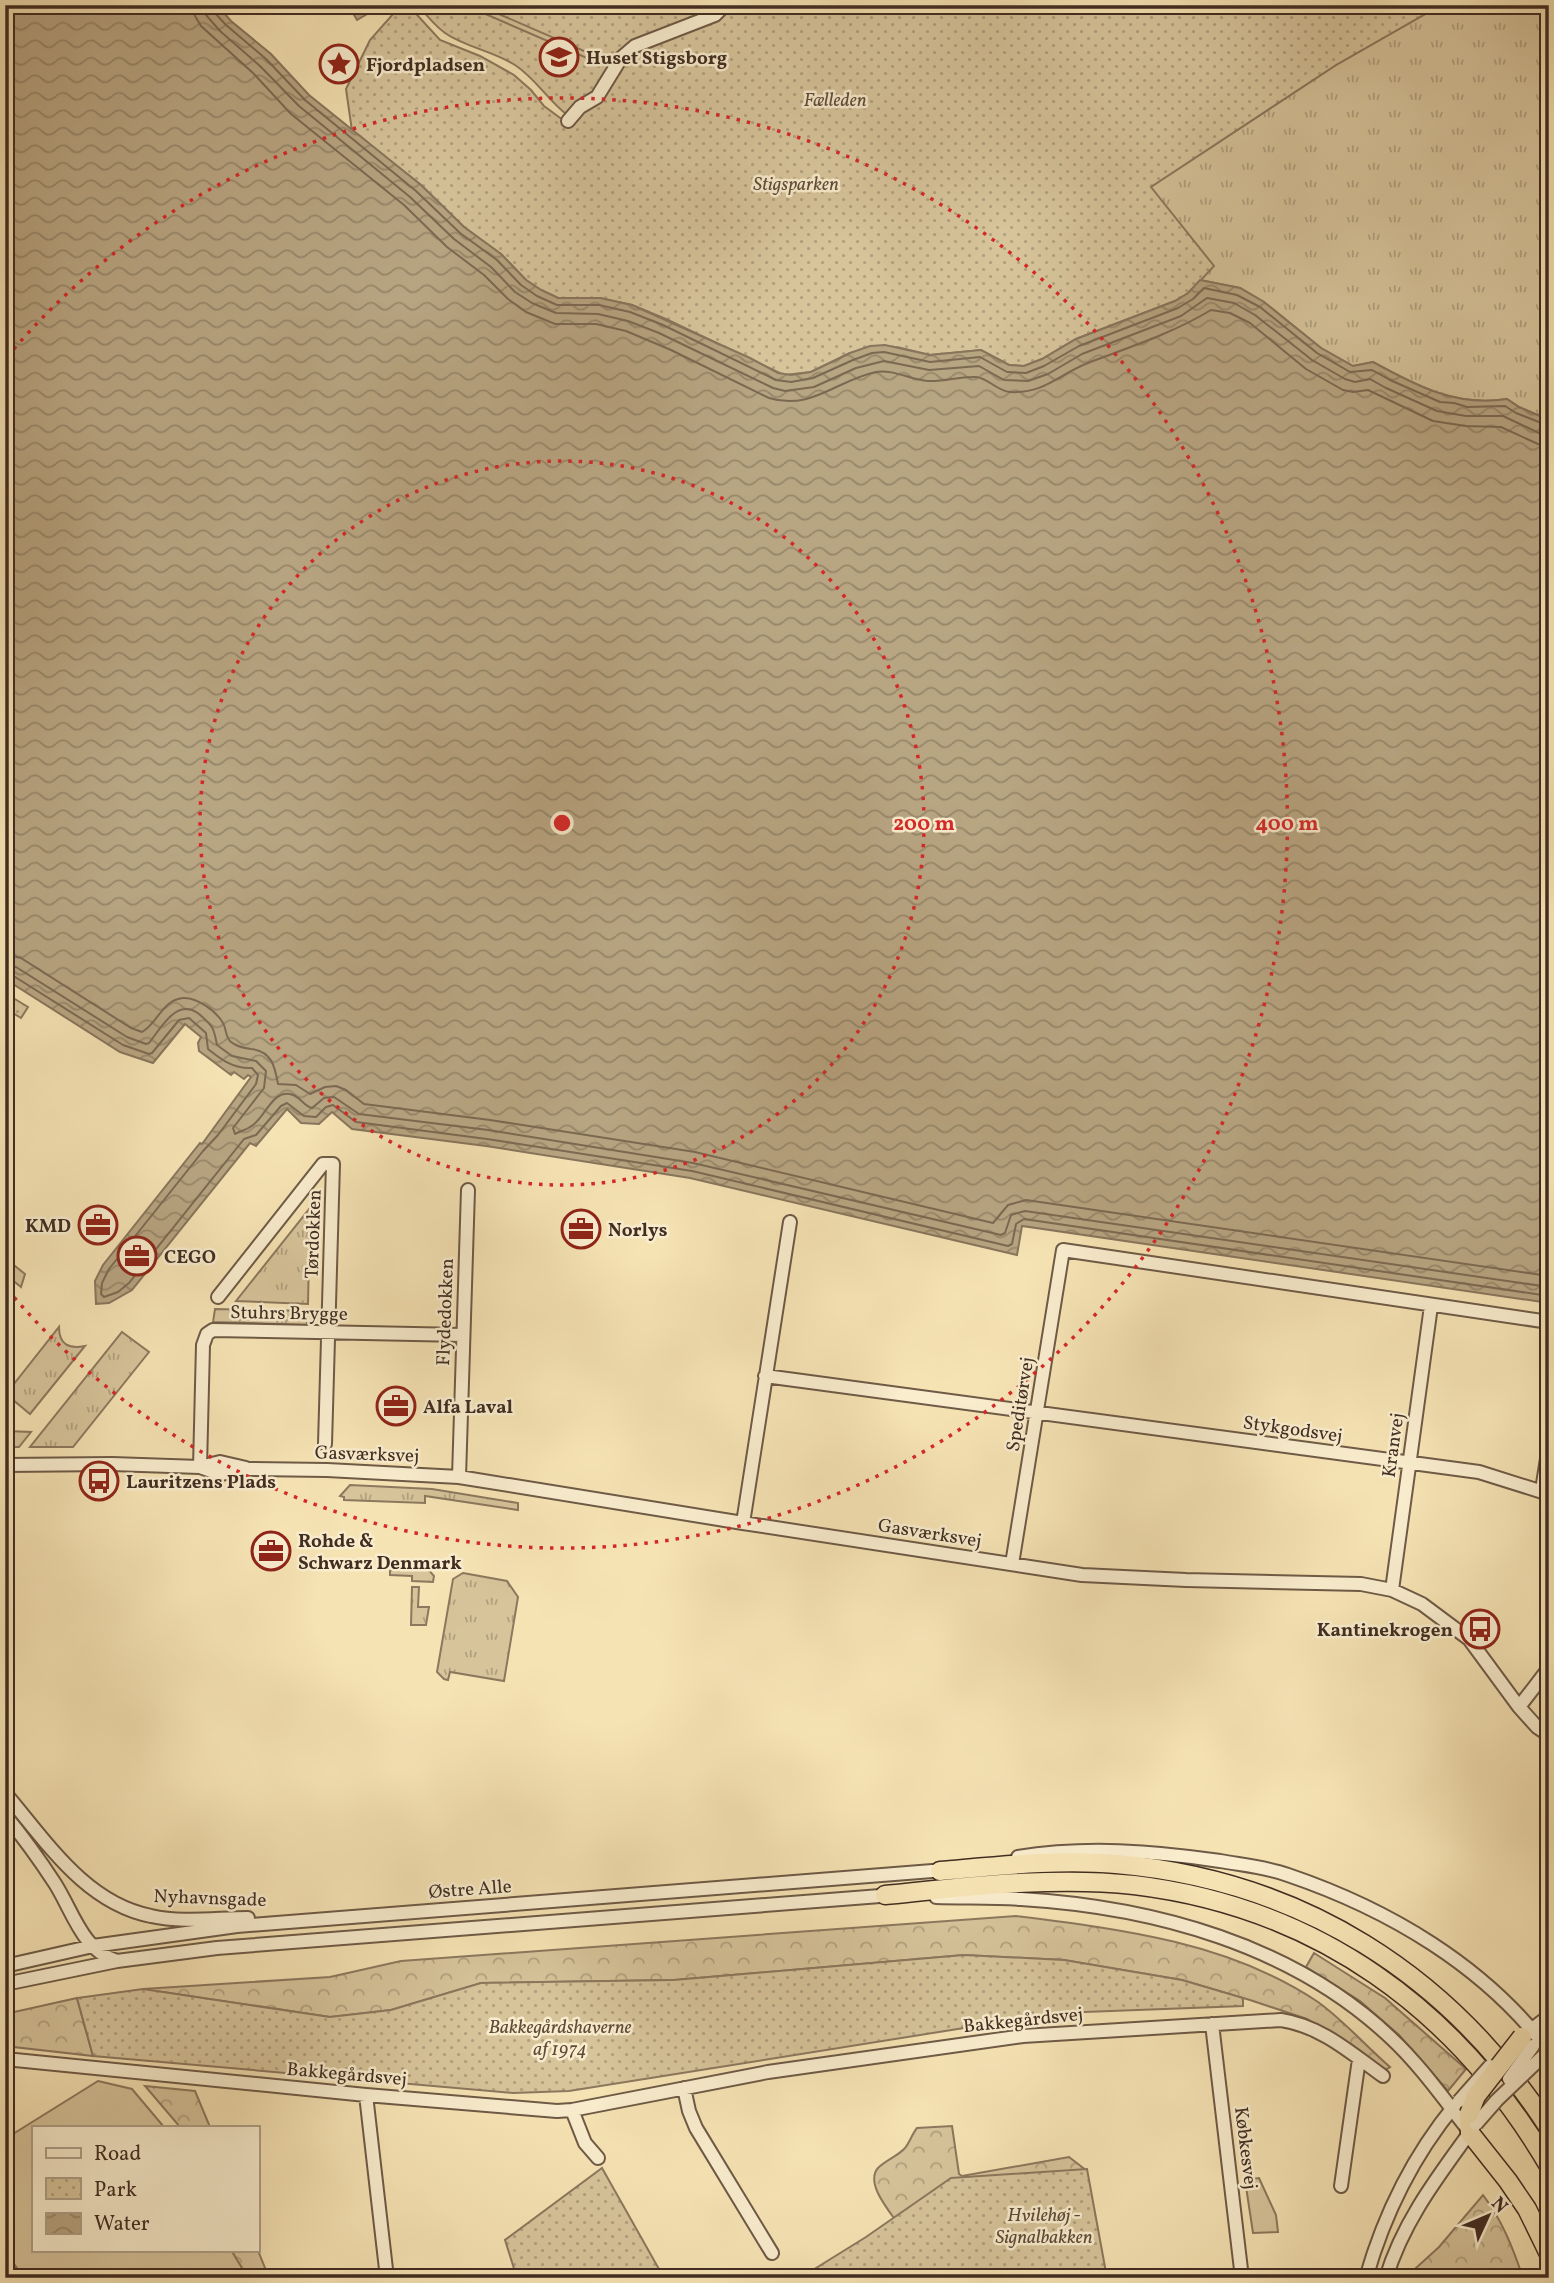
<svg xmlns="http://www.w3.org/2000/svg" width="1554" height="2283" font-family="Vollkorn,serif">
  <defs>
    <pattern id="grass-tufts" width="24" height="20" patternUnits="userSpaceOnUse" patternTransform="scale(1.75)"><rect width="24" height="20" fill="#d7c49b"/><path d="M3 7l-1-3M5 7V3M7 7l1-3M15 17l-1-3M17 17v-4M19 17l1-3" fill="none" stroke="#b0a07e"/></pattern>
    <pattern id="forest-crowns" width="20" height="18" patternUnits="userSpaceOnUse" patternTransform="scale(1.75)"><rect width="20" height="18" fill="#d7c49b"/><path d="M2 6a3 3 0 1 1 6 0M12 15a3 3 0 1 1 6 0" fill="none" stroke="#b0a07e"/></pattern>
    <pattern id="park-dots" width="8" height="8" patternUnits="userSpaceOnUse" patternTransform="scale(1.75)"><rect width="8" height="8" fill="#d7c49b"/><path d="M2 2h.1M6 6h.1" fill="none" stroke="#b0a07e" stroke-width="1.8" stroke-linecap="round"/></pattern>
    <pattern id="water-waves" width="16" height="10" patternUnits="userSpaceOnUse" patternTransform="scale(1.75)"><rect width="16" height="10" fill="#b8a582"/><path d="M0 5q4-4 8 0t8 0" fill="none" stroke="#97876a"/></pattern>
  </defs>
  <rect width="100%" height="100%" fill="#f6e3b4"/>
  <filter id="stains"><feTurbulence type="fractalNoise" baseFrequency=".00286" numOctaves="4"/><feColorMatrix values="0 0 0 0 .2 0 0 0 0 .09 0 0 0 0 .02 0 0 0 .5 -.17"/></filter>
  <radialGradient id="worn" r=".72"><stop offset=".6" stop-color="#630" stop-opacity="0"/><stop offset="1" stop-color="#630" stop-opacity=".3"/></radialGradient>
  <path fill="url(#grass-tufts)" stroke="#8c785e" stroke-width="2" d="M 1441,5 L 1549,5 L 1549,420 L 1519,407 L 1507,399 C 1455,407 1417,386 1373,362 L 1353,366 L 1321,348 L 1264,302 L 1240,288 L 1200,280 L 1213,266 L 1150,187 L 1336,65 Z
    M 310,1208 L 308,1304 L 236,1301 Z
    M 5,1258 L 25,1274 L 21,1287 L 5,1274 Z
    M 215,1309 L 307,1311 L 307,1325 L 213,1322 Z
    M 59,1327 C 59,1345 69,1349 85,1346 L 30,1414 L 6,1394 Z
    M 122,1332 L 149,1352 L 73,1447 L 30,1447 Z
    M 6,1431 L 31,1432 L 19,1447 L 5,1447 Z
    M 350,1485 L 432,1489 L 518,1503 L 518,1510 L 425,1496 L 425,1503 L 344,1500 L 344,1497 L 340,1496 Z
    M 393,1568 L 427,1568 L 434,1576 L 433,1582 L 412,1581 L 412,1576 L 390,1575 L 390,1571 Z
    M 463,1573 L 507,1581 L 518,1597 L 504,1681 L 450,1672 L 448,1680 L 444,1679 L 437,1672 L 453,1579 Z
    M 412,1587 L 419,1587 L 418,1607 L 429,1607 L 426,1625 L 411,1625 Z"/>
  <path fill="url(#forest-crowns)" stroke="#8c785e" stroke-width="2" d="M 1016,1916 C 1120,1929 1229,1942 1318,2002 C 1343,2020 1366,2046 1390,2067 L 1385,2070 L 1307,2019 L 1250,2000 L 1182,1980 L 1064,1960 L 964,1955 L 674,1980 L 481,1983 L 391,2010 L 330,2017 L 143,1989 L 330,1977 L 401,1961 Z
    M 1314,1953 L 1385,1998 L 1466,2069 L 1448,2091 L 1399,2035 L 1360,2001 L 1306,1967 Z
    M 77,1998 L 93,2056 L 5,2046 L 5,2014 Z
    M 145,2086 L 195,2091 L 210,2127 L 180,2127 Z
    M 952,2126 L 959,2174 L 962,2176 L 1069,2157 L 1086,2170 L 901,2228 C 892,2214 864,2184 878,2168 C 886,2160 898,2156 905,2148 C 910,2142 912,2134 917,2128 Z
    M 1483,2195 C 1502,2220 1513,2248 1523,2278 L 1405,2278 L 1439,2247 Z
    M 257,2248 L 269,2278 L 248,2278 L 231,2250 Z"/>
  <path fill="url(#park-dots)" stroke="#8c785e" stroke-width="2" d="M 401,5 L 408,5 L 440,40 L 480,56 L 514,75 L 531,90 L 544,106 L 563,120 L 566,114 C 547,99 535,78 515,65 C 493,51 465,47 445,33 C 434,25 426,15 418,5 L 1441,5 L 1336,65 L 1151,187 L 1214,266 L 1189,293 L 1175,301 L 1076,339 L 1042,359 L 1024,366 L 1009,365 L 981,350 L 930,355 L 897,347 L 850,353 L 811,372 L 784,375 L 666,319 L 632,305 L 600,298 L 558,298 L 541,290 L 526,280 L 501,254 L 464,227 L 421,185 L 352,131 L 346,89 L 370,40 Z
    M 5,993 L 28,1007 L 21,1018 L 5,1008 Z
    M 964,1955 L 1064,1960 L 1182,1980 L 1243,1998 L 1243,2006 L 1058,2013 L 569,2091 L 513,2093 L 93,2056 L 77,1998 L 143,1989 L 330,2017 L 391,2010 L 481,1983 L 674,1980 Z
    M 602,2168 L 664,2278 L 517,2278 L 505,2240 Z
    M 1087,2169 L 1107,2278 L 800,2278 L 866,2237 L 951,2178 Z"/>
  <path fill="#d7c49b" stroke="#8c785e" stroke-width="2" d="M 485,8 L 598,57 L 596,62 L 483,13 Z
    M 98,2081 L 132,2089 L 164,2127 L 33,2127 L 33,2250 L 231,2250 L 248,2278 L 24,2278 L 5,2251 L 5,2139 Z
    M 1259,2178 L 1276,2215 L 1278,2232 L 1253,2233 L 1245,2180 Z"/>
  <path fill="url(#water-waves)" stroke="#88755c" stroke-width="2" d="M 5,5 L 217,5 L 231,21 L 271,54 L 309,95 L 421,185 L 464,227 L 501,254 L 526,280 L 541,290 L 558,298 L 600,298 L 632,305 L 750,358 L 778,373 L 791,375 L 811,372 L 850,353 L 870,346 L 885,345 L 930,355 L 981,350 L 1009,365 L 1024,366 L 1042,359 L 1076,339 L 1175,301 L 1188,293 L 1200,280 L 1240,288 L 1264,302 L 1321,348 L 1353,366 L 1373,362 C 1417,386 1456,407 1507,399 L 1519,407 L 1549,420 L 1549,1303 L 1022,1226 L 1017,1255 L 690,1178 L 486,1146 L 352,1129 L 332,1112 L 319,1124 L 301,1123 L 287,1109 L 256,1146 L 250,1143 L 132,1290 L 109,1303 L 96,1304 L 95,1281 L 103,1265 L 200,1143 L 202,1144 L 251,1077 L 248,1075 L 244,1079 L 234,1072 L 231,1075 L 199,1051 L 198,1043 L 201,1037 L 185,1024 L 153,1063 L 120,1052 L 5,979 Z
    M 348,5 L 368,5 L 369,13 L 357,20 Z"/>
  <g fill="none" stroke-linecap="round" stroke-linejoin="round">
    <path stroke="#7c6952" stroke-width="2" d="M 193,5 L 195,16 L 201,26 L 253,73 L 291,114 L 404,205 L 447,247 L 484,275 L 508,299 L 526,312 L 555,324 L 596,324 L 626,331 L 671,350 L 769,398 C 811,411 837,380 876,372 C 893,369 911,380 928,381 C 944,382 960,376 976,377 C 988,378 997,391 1010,392 C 1045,394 1059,374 1088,363 C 1130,347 1173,333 1211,310 L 1230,313 L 1250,323 L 1306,369 L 1343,390 L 1353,392 L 1368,390 L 1433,421 L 1466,426 L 1501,427 L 1538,444 L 1549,445
      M 204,5 L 206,15 L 220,31 L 260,66 L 299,106 L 410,197 L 454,239 L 491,267 L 515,292 L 532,303 L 556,313 L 598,314 L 628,321 L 659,333 L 773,388 L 785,391 L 814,387 L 856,368 L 884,361 L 929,370 L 979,366 L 1004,380 L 1028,381 L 1048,374 L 1082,354 L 1181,316 L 1207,298 L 1234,303 L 1255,315 L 1312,360 L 1345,379 L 1355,382 L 1370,379 L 1386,388 L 1437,411 L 1466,416 L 1503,416 L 1539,433 L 1549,435
      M 213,5 L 214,12 L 226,25 L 266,59 L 305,100 L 416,191 L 460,233 L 497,260 L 521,285 L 537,296 L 557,305 L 599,305 L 630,312 L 663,325 L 776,380 L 791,382 L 813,378 L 853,360 L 872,353 L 884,352 L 930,362 L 980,357 L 1007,372 L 1026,373 L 1044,366 L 1079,346 L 1178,308 L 1193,299 L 1204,288 L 1237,295 L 1260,307 L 1317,353 L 1350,372 L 1372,370 L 1390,380 L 1440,402 L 1454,403 L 1467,407 L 1505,406 L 1516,413 L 1549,426
      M 5,954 L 21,958 L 131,1028 L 142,1032 C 158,1023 162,1000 183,998 C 197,997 216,1011 223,1023 C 227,1030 225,1037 231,1042 C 237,1047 244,1048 251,1049 C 272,1051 275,1067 278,1084 L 296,1085 L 310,1094 L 325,1087 L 336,1086 L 346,1090 L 364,1104 L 490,1120 L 695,1152 L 993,1223 L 1008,1205 L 1026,1200 L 1549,1276
      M 5,965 L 16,967 L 127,1037 L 146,1044 L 149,1043 C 161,1028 177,997 199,1014 C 213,1026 214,1028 217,1045 L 232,1056 L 256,1061 L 266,1071 L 264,1088 L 233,1128 L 235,1134 C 240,1131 246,1130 250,1127 C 265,1120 272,1087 293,1095 C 301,1098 304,1106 312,1108 L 324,1098 L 334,1097 L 359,1114 L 488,1130 L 693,1163 L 1001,1235 L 1005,1233 L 1011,1215 L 1025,1211 L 1549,1287
      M 5,973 L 12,975 L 123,1045 L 149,1054 L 152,1053 L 179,1020 L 189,1018 L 206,1033 L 208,1049 C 222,1060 233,1069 252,1068 L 258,1075 L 256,1084 L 218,1135 L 203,1151 L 109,1269 L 102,1283 L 101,1294 L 104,1297 L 118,1292 L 129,1283 L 244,1139 L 256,1135 L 281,1106 L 287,1103 L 304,1116 L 316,1117 L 326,1107 L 333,1105 L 356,1122 L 487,1139 L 692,1171 L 1008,1246 L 1012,1244 L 1016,1224 L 1024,1219 L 1549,1296"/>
    <defs>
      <path id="minor" d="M 568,121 L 580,107 L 597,97 L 621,58 L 635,46 L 715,15 L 725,5
        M 218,1297 L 323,1164 L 333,1164 L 325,1444
        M 765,1376 L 1479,1472 L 1549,1494
        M 5,1465 L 112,1464 L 200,1467 L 220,1462 L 246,1468
        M 200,1467 L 220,1474 L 249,1469 L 327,1470 L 459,1477 L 743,1523 L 1082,1575 L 1186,1580 L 1361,1584 L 1392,1590 L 1422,1604 L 1469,1639 L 1519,1707 L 1537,1727 L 1549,1735
        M 200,1467 L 203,1345 L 207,1334 L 213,1330 L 463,1335
        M 459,1477 L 468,1190
        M 1542,1490 L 1549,1446
        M 743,1523 L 790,1222
        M 1012,1564 L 1063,1250 L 1549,1322
        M 1392,1590 L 1431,1306
        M 1519,1707 L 1549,1668
        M 5,1793 C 46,1841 85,1903 151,1916 C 182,1923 217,1918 248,1918
        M 5,1815 C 23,1837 39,1859 54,1882 C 72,1909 82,1951 117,1961
        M 1018,1857 C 1085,1846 1153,1851 1220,1861 C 1242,1865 1266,1867 1288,1875 C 1388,1909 1484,1965 1549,2051
        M 936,1897 C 964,1898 993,1897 1021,1899 C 1154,1907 1293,1945 1391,2038 C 1421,2066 1445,2101 1470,2132
        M 5,1966 L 93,1946 L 237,1926 L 945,1870
        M 5,1984 L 117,1961 L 217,1948 L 893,1895
        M 1212,2024 L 1242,2278
        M 1527,2033 L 1549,2016
        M 5,2059 L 366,2095 L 557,2111 L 572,2110 L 768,2072 L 1023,2036 L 1281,2020 C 1321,2026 1351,2053 1383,2076
        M 684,2088 L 689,2111 L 696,2128 L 772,2253
        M 366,2095 L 387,2278
        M 572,2110 L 585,2143 L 598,2158
        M 1341,2186 L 1359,2059
        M 5,2266 L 13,2278
        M 1366,2278 C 1384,2215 1413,2156 1455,2105
        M 1386,2278 C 1403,2221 1439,2175 1473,2128"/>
      <path id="highway" d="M 940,1871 C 998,1866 1057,1859 1116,1864 C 1300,1880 1449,1973 1549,2128
        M 885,1895 C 966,1887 1052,1876 1134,1885 C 1317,1907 1457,2009 1549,2166
        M 1469,2114 L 1470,2133 L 1508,2181 L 1527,2209 L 1549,2254"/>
    </defs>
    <use href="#minor" stroke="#6e5a46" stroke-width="16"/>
    <use href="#highway" stroke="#412d22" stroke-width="21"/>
    <use href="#minor" stroke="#f9edce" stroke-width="12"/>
    <use href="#highway" stroke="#f6e3b4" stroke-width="18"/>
    <defs>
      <path id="minor-bridge" d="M 1509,2079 L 1533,2046
        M 1459,2101 L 1490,2066
        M 1476,2124 L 1497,2100 L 1542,2057"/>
      <path id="highway-bridge" d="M 1469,2114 L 1476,2096 L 1522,2037"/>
    </defs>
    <use href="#minor-bridge" stroke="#6e5a46" stroke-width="16" stroke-linecap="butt"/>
    <use href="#highway-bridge" stroke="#412d22" stroke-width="21" stroke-linecap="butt"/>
    <use href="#minor-bridge" stroke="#f9edce" stroke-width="12"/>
    <use href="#highway-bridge" stroke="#f6e3b4" stroke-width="18"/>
  </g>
  <g fill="none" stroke="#d62828" stroke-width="3.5" stroke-dasharray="3.5 7">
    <circle cx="562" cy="823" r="362"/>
    <path d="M7 357A725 725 0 1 1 7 1289"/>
  </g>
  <defs>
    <symbol id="school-ring" viewBox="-11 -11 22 22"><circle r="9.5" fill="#f9edce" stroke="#8f2418" stroke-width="1.5"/><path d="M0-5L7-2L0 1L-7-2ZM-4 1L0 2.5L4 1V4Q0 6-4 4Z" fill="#8f2418"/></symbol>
    <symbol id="sight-ring" viewBox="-11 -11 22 22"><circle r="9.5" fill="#f9edce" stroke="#8f2418" stroke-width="1.5"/><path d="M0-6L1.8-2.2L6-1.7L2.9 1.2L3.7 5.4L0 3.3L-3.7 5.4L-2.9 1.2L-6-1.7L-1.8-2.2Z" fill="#8f2418"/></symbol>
    <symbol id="office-ring" viewBox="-11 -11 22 22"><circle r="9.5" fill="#f9edce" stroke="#8f2418" stroke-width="1.5"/><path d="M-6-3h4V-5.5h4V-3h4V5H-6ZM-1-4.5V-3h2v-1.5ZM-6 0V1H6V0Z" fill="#8f2418"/></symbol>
    <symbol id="bus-ring" viewBox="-11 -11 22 22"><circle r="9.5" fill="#f9edce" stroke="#8f2418" stroke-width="1.5"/><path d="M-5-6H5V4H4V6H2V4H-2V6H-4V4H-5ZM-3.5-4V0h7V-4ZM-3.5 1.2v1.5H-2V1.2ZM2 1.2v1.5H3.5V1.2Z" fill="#8f2418"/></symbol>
  </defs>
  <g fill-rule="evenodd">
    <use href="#school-ring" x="537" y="35" width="44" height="44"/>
    <use href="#sight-ring" x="317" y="42" width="44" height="44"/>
    <use href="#office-ring" x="76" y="1203" width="44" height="44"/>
    <use href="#office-ring" x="559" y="1207" width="44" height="44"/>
    <use href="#office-ring" x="115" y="1234" width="44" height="44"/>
    <use href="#office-ring" x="374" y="1384" width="44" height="44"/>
    <use href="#bus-ring" x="77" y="1459" width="44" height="44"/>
    <use href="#office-ring" x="249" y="1529" width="44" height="44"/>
    <use href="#bus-ring" x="1458" y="1607" width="44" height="44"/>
  </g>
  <g text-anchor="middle" stroke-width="5" stroke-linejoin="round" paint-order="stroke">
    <g font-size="19" font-weight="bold" fill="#412d22" stroke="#f9edce" text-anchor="start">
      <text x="586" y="64">Huset Stigsborg</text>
      <text x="366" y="71">Fjordpladsen</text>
      <text x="71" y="1232" text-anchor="end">KMD</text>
      <text x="608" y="1236">Norlys</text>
      <text x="164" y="1263">CEGO</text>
      <text x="423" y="1413">Alfa Laval</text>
      <text x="126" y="1488">Lauritzens Plads</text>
      <text x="298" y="1547">Rohde &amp;<tspan x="298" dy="22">Schwarz Denmark</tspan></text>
      <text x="1453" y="1636" text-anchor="end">Kantinekrogen</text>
    </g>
    <g font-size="19" font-style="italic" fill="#5f4b3a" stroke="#f9edce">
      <text x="835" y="106">Fælleden</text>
      <text x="796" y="190">Stigsparken</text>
      <text x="560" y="2033">Bakkegårdshaverne<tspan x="560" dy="22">af 1974</tspan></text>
      <text x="1044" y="2221">Hvilehøj -<tspan x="1044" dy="22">Signalbakken</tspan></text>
    </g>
    <g font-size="19" fill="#412d22" stroke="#f9edce">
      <text transform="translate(312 1234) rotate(-88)" y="7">Tørdokken</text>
      <text transform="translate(289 1312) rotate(1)" y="7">Stuhrs Brygge</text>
      <text transform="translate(444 1312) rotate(-88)" y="7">Flydedokken</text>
      <text transform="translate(1019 1404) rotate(-81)" y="7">Speditørvej</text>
      <text transform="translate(1293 1428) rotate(8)" y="7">Stykgodsvej</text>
      <text transform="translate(1392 1445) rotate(-82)" y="7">Kranvej</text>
      <text transform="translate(367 1453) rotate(2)" y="7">Gasværksvej</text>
      <text transform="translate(930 1532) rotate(9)" y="7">Gasværksvej</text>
      <text transform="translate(470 1888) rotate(-4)" y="7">Østre Alle</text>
      <text transform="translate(210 1897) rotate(2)" y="7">Nyhavnsgade</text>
      <text transform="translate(1023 2019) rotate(-6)" y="7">Bakkegårdsvej</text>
      <text transform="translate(347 2073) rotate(5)" y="7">Bakkegårdsvej</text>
      <text transform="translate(1247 2148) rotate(83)" y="7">Købkesvej</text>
    </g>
  </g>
  <circle cx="562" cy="823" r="10" fill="#d62828" stroke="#f9edce" stroke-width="3.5"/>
  <g font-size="21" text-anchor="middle" font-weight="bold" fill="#d62828" stroke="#f9edce" stroke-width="5" stroke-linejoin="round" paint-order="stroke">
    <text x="924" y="830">200 m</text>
    <text x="1287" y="830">400 m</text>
  </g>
  <rect width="1554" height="2283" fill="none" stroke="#f6e3b4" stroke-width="28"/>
  <rect x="7" y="7" width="1540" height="2269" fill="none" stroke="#412d22" stroke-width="3.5"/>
  <rect x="14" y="14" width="1526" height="2255" fill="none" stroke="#412d22" stroke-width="2"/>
  <rect x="32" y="2126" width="228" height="126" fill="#f9edce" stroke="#afa089" stroke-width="2"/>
  <rect x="46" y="2148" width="35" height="10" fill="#f9edce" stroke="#afa089" stroke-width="2"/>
  <text x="94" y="2160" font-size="21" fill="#412d22">Road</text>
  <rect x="46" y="2178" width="35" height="21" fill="url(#park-dots)" stroke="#afa089" stroke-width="2"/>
  <text x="94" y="2196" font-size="21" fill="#412d22">Park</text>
  <rect x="46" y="2213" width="35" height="21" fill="url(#water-waves)" stroke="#afa089" stroke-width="2"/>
  <text x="94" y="2230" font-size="21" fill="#412d22">Water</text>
  <g transform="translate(1488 2216) rotate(46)" stroke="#f9edce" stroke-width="5" paint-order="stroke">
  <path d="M0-5L12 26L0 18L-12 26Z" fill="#412d22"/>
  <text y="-10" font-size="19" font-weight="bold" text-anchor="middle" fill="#412d22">N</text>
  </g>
  <rect width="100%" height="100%" filter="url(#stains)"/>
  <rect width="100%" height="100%" fill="url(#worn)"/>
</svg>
